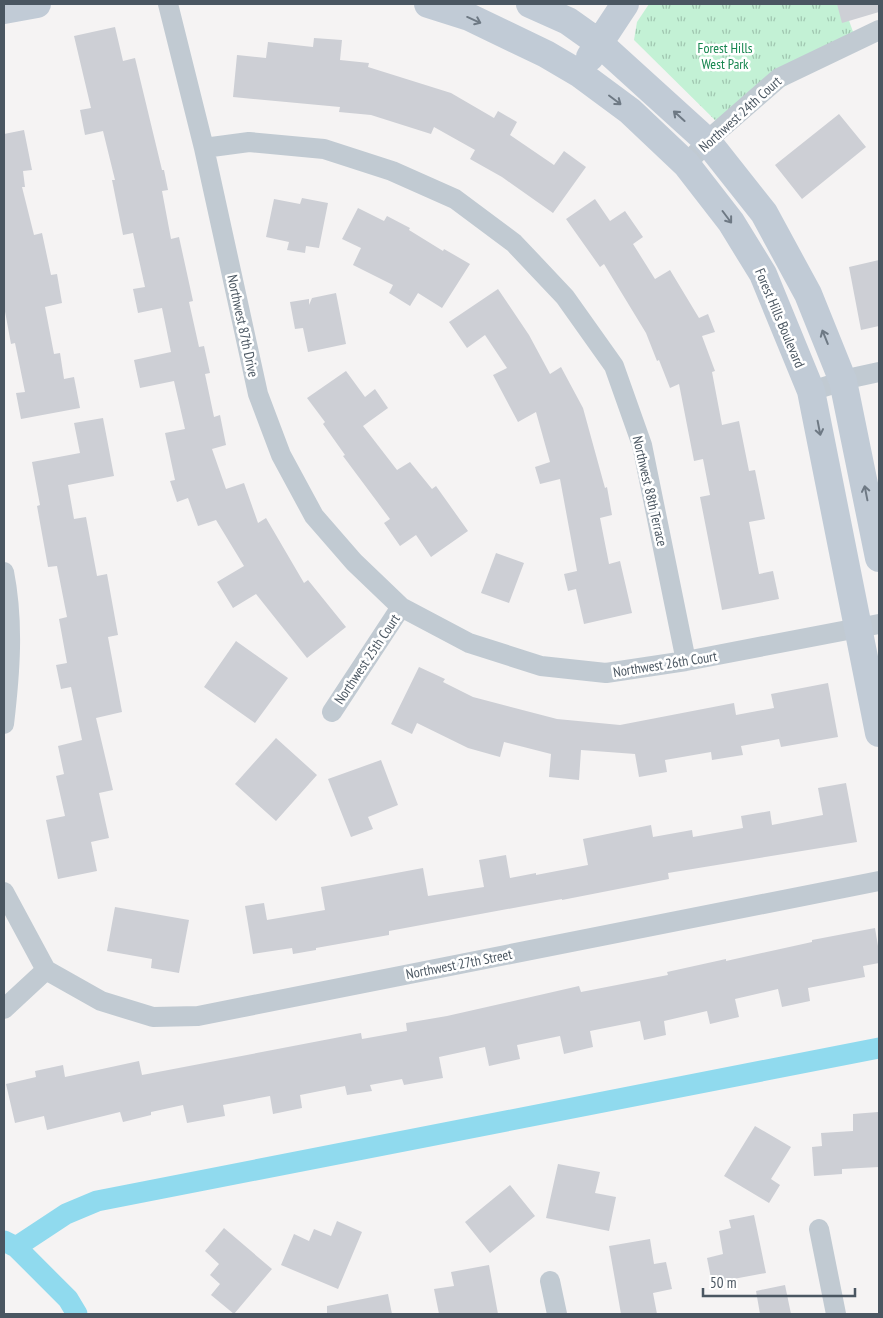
<svg xmlns="http://www.w3.org/2000/svg" width="883" height="1318" font-family="'PT Sans Narrow',sans-serif">
  <defs>
    <pattern id="grass-tufts" width="24" height="20" patternUnits="userSpaceOnUse" patternTransform="scale(1.25)"><rect width="24" height="20" fill="#c3f1d5"/><path d="M3 7l-1-3M5 7V3M7 7l1-3M15 17l-1-3M17 17v-4M19 17l1-3" fill="none" stroke="#a0c6b0"/></pattern>
  </defs>
  <rect width="100%" height="100%" fill="#f5f3f3"/>
  <path fill="url(#grass-tufts)" d="M 649,4 L 843,4 L 856,40 L 722,127 L 634,40 L 637,22 Z"/>
  <g fill="none" stroke-linecap="round" stroke-linejoin="round">
    <path stroke="#90daee" stroke-width="21" d="M 4,1241 L 16,1247 L 68,1299 L 77,1314
      M 16,1247 L 66,1214 L 97,1201 L 879,1048"/>
  </g>
  <path fill="#cdcfd5" d="M 837,4 L 879,4 L 879,12 L 842,23 Z
    M 115,27 L 123,61 L 135,58 L 162,170 L 164,170 L 168,190 L 162,191 L 171,239 L 179,237 L 193,301 L 189,302 L 199,347 L 204,346 L 210,373 L 205,374 L 214,417 L 220,415 L 226,445 L 212,449 L 226,489 L 244,483 L 258,523 L 266,518 L 304,583 L 308,580 L 346,627 L 307,658 L 256,594 L 233,608 L 217,582 L 244,566 L 216,520 L 198,526 L 188,498 L 177,502 L 170,481 L 175,480 L 165,433 L 185,429 L 174,381 L 140,388 L 134,360 L 171,352 L 162,308 L 138,313 L 133,289 L 145,287 L 133,233 L 123,235 L 112,180 L 115,180 L 103,131 L 85,135 L 80,110 L 91,108 L 74,36 Z
    M 314,38 L 342,40 L 340,60 L 369,63 L 368,67 L 451,93 L 494,118 L 498,111 L 517,122 L 510,135 L 554,165 L 564,151 L 586,167 L 553,213 L 502,177 L 470,159 L 475,150 L 434,127 L 431,134 L 371,115 L 339,112 L 340,107 L 233,97 L 237,55 L 266,58 L 268,42 L 313,47 Z
    M 839,114 L 866,147 L 802,199 L 775,165 Z
    M 24,130 L 32,170 L 23,171 L 25,187 L 22,187 L 34,235 L 42,233 L 51,275 L 57,274 L 62,303 L 45,307 L 54,354 L 60,353 L 64,379 L 74,377 L 80,408 L 21,419 L 16,393 L 25,392 L 15,343 L 11,344 L 4,306 L 4,134 Z
    M 302,198 L 328,203 L 319,248 L 306,246 L 305,253 L 287,250 L 289,242 L 266,237 L 274,199 L 300,204 Z
    M 595,199 L 610,221 L 625,211 L 643,237 L 633,244 L 655,279 L 670,270 L 699,318 L 708,314 L 715,332 L 702,336 L 715,371 L 712,372 L 722,425 L 739,421 L 749,471 L 755,470 L 765,519 L 749,522 L 759,574 L 773,571 L 779,599 L 722,610 L 700,497 L 710,495 L 703,459 L 694,461 L 679,384 L 670,388 L 659,360 L 657,361 L 646,333 L 604,264 L 600,267 L 566,219 Z
    M 358,208 L 384,221 L 387,216 L 410,228 L 409,230 L 443,251 L 444,249 L 470,264 L 442,308 L 418,293 L 410,306 L 389,293 L 393,285 L 353,265 L 361,248 L 342,239 Z
    M 879,260 L 879,326 L 861,330 L 849,267 Z
    M 498,289 L 529,335 L 550,374 L 561,367 L 583,408 L 605,488 L 607,487 L 612,515 L 600,518 L 609,564 L 620,561 L 632,613 L 584,624 L 576,589 L 568,591 L 564,574 L 577,571 L 560,479 L 540,484 L 535,467 L 550,462 L 536,412 L 518,422 L 493,375 L 507,368 L 485,335 L 467,348 L 449,322 Z
    M 336,293 L 346,344 L 308,352 L 303,328 L 295,329 L 290,302 L 309,299 L 309,305 L 312,298 Z
    M 346,371 L 365,397 L 375,389 L 388,408 L 363,426 L 397,470 L 410,462 L 432,489 L 436,486 L 468,531 L 431,557 L 416,535 L 400,546 L 384,523 L 390,519 L 343,456 L 345,455 L 323,424 L 325,422 L 307,398 Z
    M 103,418 L 114,476 L 68,485 L 74,519 L 86,517 L 97,576 L 107,574 L 118,635 L 108,637 L 122,712 L 96,718 L 113,790 L 99,793 L 109,838 L 91,842 L 97,871 L 58,879 L 46,820 L 65,816 L 56,776 L 64,774 L 58,746 L 82,740 L 71,687 L 61,689 L 56,665 L 67,663 L 59,619 L 67,617 L 57,566 L 48,567 L 37,506 L 40,505 L 32,462 L 80,453 L 74,423 Z
    M 496,553 L 524,563 L 509,603 L 481,593 Z
    M 236,641 L 288,678 L 255,723 L 204,687 Z
    M 419,667 L 445,679 L 443,682 L 473,697 L 557,719 L 620,725 L 734,703 L 736,715 L 774,708 L 771,694 L 828,683 L 838,737 L 781,747 L 779,739 L 741,746 L 743,755 L 712,760 L 711,752 L 665,760 L 667,772 L 639,777 L 635,754 L 581,750 L 579,780 L 549,777 L 551,754 L 504,742 L 500,757 L 468,748 L 417,723 L 412,734 L 391,724 Z
    M 276,738 L 317,775 L 276,821 L 235,784 Z
    M 381,760 L 398,805 L 368,817 L 373,829 L 351,837 L 328,779 Z
    M 846,783 L 857,842 L 668,873 L 669,879 L 562,900 L 562,899 L 389,931 L 389,935 L 316,948 L 316,950 L 293,954 L 292,948 L 253,954 L 245,906 L 264,903 L 267,920 L 325,910 L 321,887 L 423,868 L 428,896 L 484,887 L 479,860 L 506,855 L 510,878 L 536,873 L 536,875 L 588,865 L 583,839 L 651,825 L 653,837 L 692,830 L 693,837 L 743,828 L 741,816 L 770,811 L 772,825 L 823,815 L 818,788 Z
    M 115,907 L 189,920 L 179,973 L 151,968 L 152,959 L 107,951 Z
    M 875,928 L 879,952 L 879,963 L 863,966 L 865,977 L 808,988 L 810,1001 L 782,1007 L 778,989 L 735,999 L 739,1017 L 710,1024 L 707,1011 L 664,1021 L 666,1035 L 644,1040 L 640,1021 L 590,1031 L 593,1047 L 564,1054 L 560,1036 L 517,1045 L 520,1059 L 489,1066 L 485,1047 L 439,1057 L 443,1078 L 404,1085 L 402,1079 L 370,1085 L 372,1091 L 347,1095 L 345,1086 L 300,1095 L 302,1108 L 273,1114 L 270,1096 L 223,1105 L 225,1116 L 187,1123 L 183,1105 L 151,1112 L 151,1115 L 123,1122 L 120,1112 L 47,1130 L 44,1116 L 15,1123 L 6,1084 L 36,1077 L 35,1071 L 63,1065 L 65,1077 L 139,1061 L 142,1075 L 361,1033 L 362,1039 L 407,1031 L 406,1023 L 447,1016 L 579,986 L 581,992 L 668,975 L 667,972 L 726,959 L 726,961 L 812,942 L 812,940 Z
    M 878,1112 L 879,1167 L 842,1169 L 842,1174 L 814,1176 L 812,1147 L 822,1146 L 821,1133 L 853,1131 L 853,1114 Z
    M 755,1126 L 791,1147 L 771,1179 L 780,1185 L 769,1203 L 724,1176 Z
    M 558,1164 L 600,1172 L 595,1193 L 616,1197 L 609,1231 L 546,1218 Z
    M 510,1185 L 535,1216 L 490,1253 L 465,1222 Z
    M 754,1215 L 766,1273 L 712,1283 L 707,1258 L 723,1254 L 719,1231 L 731,1228 L 729,1220 Z
    M 337,1221 L 362,1232 L 338,1289 L 281,1265 L 294,1234 L 309,1241 L 314,1229 L 331,1236 Z
    M 224,1228 L 272,1269 L 234,1314 L 211,1295 L 220,1284 L 210,1275 L 219,1264 L 205,1251 Z
    M 650,1239 L 654,1264 L 666,1262 L 672,1289 L 653,1293 L 657,1314 L 621,1314 L 609,1246 Z
    M 489,1265 L 498,1314 L 439,1314 L 434,1289 L 454,1286 L 451,1272 Z
    M 785,1285 L 791,1314 L 760,1314 L 756,1291 Z
    M 388,1294 L 392,1314 L 327,1314 L 327,1306 Z"/>
  <g fill="none" stroke-linecap="round" stroke-linejoin="round">
    <path stroke="#c1cad2" stroke-width="20" d="M 168,4 L 204,148 L 258,394 L 281,455 L 314,516 L 354,562 L 401,607 L 469,643 L 541,666 L 606,673 L 686,661 L 879,624
      M 204,148 L 249,142 L 324,149 L 392,171 L 455,199 L 514,243 L 565,297 L 614,366 L 642,445 L 686,661
      M 686,164 L 717,132 L 779,78 L 879,30
      M 811,391 L 856,377 L 879,372
      M 4,572 C 14,623 10,673 4,724
      M 332,712 L 401,607
      M 4,892 L 46,970
      M 46,970 L 101,1001 L 153,1017 L 198,1016 L 879,881
      M 4,1009 L 46,970
      M 819,1229 L 836,1314
      M 550,1281 L 557,1314"/>
    <path stroke="#c1cbd6" stroke-width="28" d="M 428,4 L 469,17 L 546,54 L 580,74 L 630,111 L 686,164 L 731,222 L 763,274 L 811,391 L 879,733
      M 530,4 L 568,21 L 599,43 L 707,141 L 764,213 L 808,294 L 843,381 L 879,558
      M 4,10 L 37,4
      M 590,57 L 625,4"/>
  </g>
  <defs><path id="oneway-shaft" d="M-6 0H5M1.5-3L5.5 0L1.5 3" fill="none" stroke-width="1.6" stroke-linecap="round" stroke-linejoin="round" transform="scale(1.25)"/></defs>
  <g stroke="#6e7984">
    <use href="#oneway-shaft" transform="translate(474 20) rotate(24)"/>
    <use href="#oneway-shaft" transform="translate(615 100) rotate(37)"/>
    <use href="#oneway-shaft" transform="translate(679 116) rotate(-138)"/>
    <use href="#oneway-shaft" transform="translate(727 217) rotate(53)"/>
    <use href="#oneway-shaft" transform="translate(825 337) rotate(-112)"/>
    <use href="#oneway-shaft" transform="translate(819 428) rotate(79)"/>
    <use href="#oneway-shaft" transform="translate(866 493) rotate(-101)"/>
  </g>
  <g text-anchor="middle" stroke-width="5" stroke-linejoin="round" paint-order="stroke">
    <g font-size="14" fill="#17864f" stroke="#fff">
      <text x="725" y="53">Forest Hills<tspan x="725" dy="16">West Park</tspan></text>
    </g>
    <g font-size="14" fill="#4a5661" stroke="#fff">
      <text transform="translate(740 114) rotate(-42)" y="5">Northwest 24th Court</text>
      <text transform="translate(780 318) rotate(67)" y="5">Forest Hills Boulevard</text>
      <text transform="translate(243 326) rotate(78)" y="5">Northwest 87th Drive</text>
      <text transform="translate(650 491) rotate(77)" y="5">Northwest 88th Terrace</text>
      <text transform="translate(367 659) rotate(-56)" y="5">Northwest 25th Court</text>
      <text transform="translate(665 664) rotate(-9)" y="5">Northwest 26th Court</text>
      <text transform="translate(459 964) rotate(-11)" y="5">Northwest 27th Street</text>
    </g>
  </g>
  <rect width="883" height="1318" fill="none" stroke="#4a5661" stroke-width="10"/>
  <path d="M703 1288v8h152v-8" fill="none" stroke="#4a5661" stroke-width="2.5"/>
  <text x="710" y="1288" font-size="15" fill="#4a5661" stroke="#ffffff" stroke-width="4" paint-order="stroke">50 m</text>
</svg>
